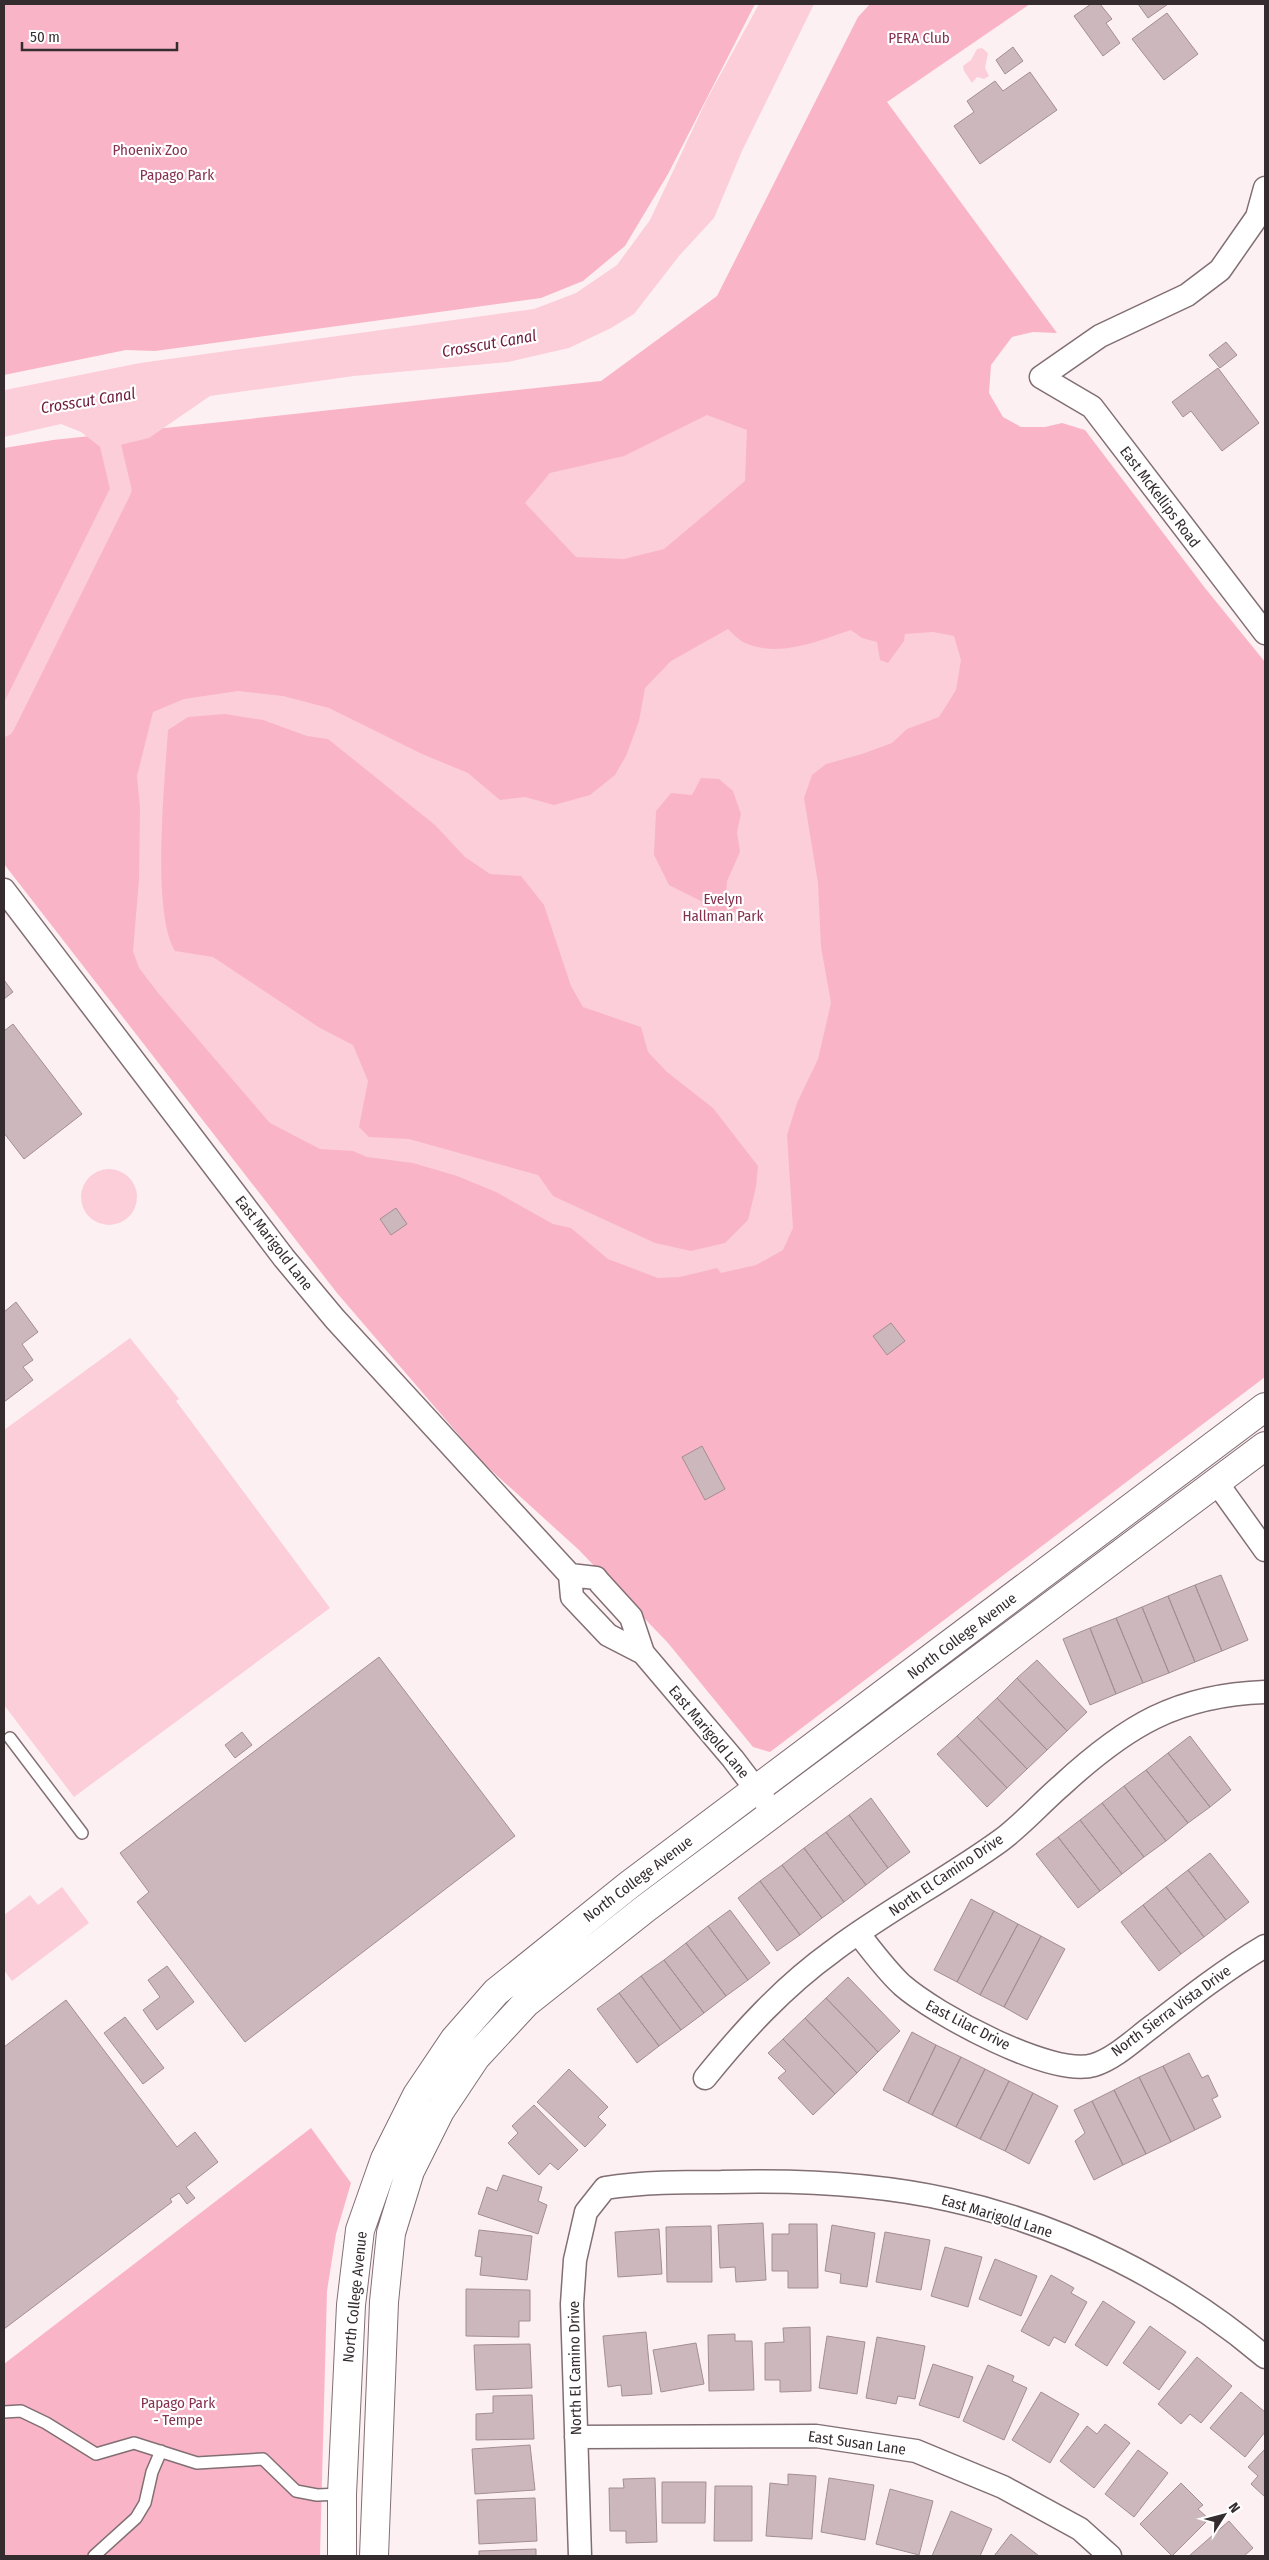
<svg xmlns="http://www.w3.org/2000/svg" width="1269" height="2560" font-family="'Fira Sans Condensed',sans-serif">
  <rect width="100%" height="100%" fill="#fdf0f3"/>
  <path fill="#f9b5c7" d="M 4,4 L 755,4 L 668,174 L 625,246 L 583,281 L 541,298 L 155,351 L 126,350 L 4,375 Z
    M 870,4 L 1030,4 L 887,102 L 1057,333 L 1033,332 L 1012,337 L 991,365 L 989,393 L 1003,417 L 1021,427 L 1045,427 L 1062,423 L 1085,430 L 1205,588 L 1265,662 L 1265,1377 L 770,1752 L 753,1747 L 668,1643 L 579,1550 L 482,1462 L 337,1293 L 4,864 L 4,448 L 53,440 L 601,381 L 717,296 L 858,17 Z
    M 311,2128 L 351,2183 L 336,2234 L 327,2291 L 320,2556 L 4,2556 L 4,2364 Z"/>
  <path fill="#fcceda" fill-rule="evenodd" d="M 759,4 L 814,4 L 742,151 L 714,218 L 679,256 L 634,314 L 611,328 L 569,348 L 508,362 L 354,376 L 210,396 L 149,438 L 103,449 L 81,432 L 61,424 L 4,437 L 5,390 L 140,363 L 534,309 L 576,293 L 617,265 L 650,220 L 707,99 Z
    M 982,48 L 988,53 L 985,68 L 989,76 L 984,79 L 977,77 L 972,83 L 964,71 L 963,66 L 971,60 L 977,49 Z
    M 707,415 L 747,430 L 745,481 L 664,549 L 624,559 L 576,557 L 525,503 L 550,473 L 624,456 Z
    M 728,629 C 732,633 738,639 743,642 C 778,659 817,641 851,630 L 862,638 L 877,642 L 880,660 L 888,663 L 904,641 L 905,634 L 933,632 L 954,636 L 961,660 L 956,690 L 939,717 L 907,729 L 892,743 L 862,754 L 826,764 L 812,775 L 804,798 L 818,883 L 821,947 L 831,1003 L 818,1059 L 797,1103 L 787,1135 L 793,1228 L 783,1250 L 756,1265 L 721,1273 L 717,1268 L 680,1277 L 658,1278 L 608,1259 L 571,1228 L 553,1224 L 496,1192 L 457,1176 L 413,1163 L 367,1157 L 353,1151 L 320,1149 L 270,1123 L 159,994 L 139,968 L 133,951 L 139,879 L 140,808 L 137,776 L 153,712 L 184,699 L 238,691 L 283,696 L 329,708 L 422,754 L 468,773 L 500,800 L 525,797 L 554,805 L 590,795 L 615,775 L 626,756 L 639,721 L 645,688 L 671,661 ZM 225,714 L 263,720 L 307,736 L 328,739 L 435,825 L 465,857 L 490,874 L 521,876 L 544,905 L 571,986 L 583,1007 L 641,1027 L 648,1052 L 667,1072 L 713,1108 L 758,1166 L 756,1187 L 748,1220 L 725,1243 L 691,1251 L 655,1243 L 553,1196 L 538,1175 L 409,1139 L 369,1137 L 359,1127 L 368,1081 L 353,1045 L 320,1028 L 213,957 L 175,951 C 151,912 165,780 168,730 L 188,717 ZM 701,778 L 719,779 L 733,791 L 741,814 L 737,832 L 740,852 L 727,881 L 726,895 L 739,909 C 727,918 720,921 707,917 L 701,901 L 669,885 L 654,855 L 656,811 L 671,793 L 692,795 Z
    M81 1197a28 28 0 1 1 56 0a28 28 0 1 1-56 0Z
    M 130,1338 L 179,1399 L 176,1401 L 330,1608 L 74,1797 L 4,1705 L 4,1430 Z
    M 62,1887 L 89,1923 L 12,1981 L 4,1970 L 4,1915 L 30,1895 L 38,1905 Z"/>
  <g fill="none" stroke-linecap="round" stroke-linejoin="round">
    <path stroke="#fcceda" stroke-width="21" d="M 4,726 L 121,490 L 104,418"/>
  </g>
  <path fill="#ccb7bc" stroke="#a28e93" d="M 1091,4 L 1100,4 L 1112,19 L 1106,23 L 1120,43 L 1103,56 L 1074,16 Z
    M 1138,4 L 1168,4 L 1148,18 Z
    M 1167,13 L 1198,54 L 1164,80 L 1132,39 Z
    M 1013,47 L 1023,61 L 1005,74 L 996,60 Z
    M 1030,72 L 1057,110 L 980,164 L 954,126 L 974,112 L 967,101 L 995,81 L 1003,91 Z
    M 1226,342 L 1237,355 L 1220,368 L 1209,355 Z
    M 1218,368 L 1259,423 L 1222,451 L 1191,411 L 1183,417 L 1172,402 Z
    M 4,980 L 13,992 L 4,999 Z
    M 13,1024 L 82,1114 L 24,1159 L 4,1133 L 4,1031 Z
    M 396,1208 L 407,1224 L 391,1235 L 380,1219 Z
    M 16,1302 L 38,1332 L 22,1344 L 33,1360 L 23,1367 L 33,1380 L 4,1402 L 4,1312 Z
    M 891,1323 L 905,1341 L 887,1355 L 873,1336 Z
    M 702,1446 L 725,1489 L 705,1500 L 682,1457 Z
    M 1221,1575 L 1248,1640 L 1222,1651 L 1195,1585 Z
    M 1195,1585 L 1222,1651 L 1195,1662 L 1168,1596 Z
    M 1168,1596 L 1195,1662 L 1169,1673 L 1142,1607 Z
    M 1142,1607 L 1169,1673 L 1143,1683 L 1116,1618 Z
    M 1116,1618 L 1143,1683 L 1116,1694 L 1090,1628 Z
    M 1090,1628 L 1116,1694 L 1090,1705 L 1063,1639 Z
    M 379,1657 L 515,1836 L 245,2042 L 137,1902 L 149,1892 L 120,1853 Z
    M 1037,1660 L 1087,1712 L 1067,1731 L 1017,1678 Z
    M 1017,1678 L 1067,1731 L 1047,1750 L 997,1698 Z
    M 997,1698 L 1047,1750 L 1027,1769 L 977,1717 Z
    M 977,1717 L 1027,1769 L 1007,1788 L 957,1736 Z
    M 242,1732 L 252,1745 L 235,1758 L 225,1745 Z
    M 957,1736 L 1007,1788 L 987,1807 L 937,1754 Z
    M 1190,1736 L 1231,1790 L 1210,1807 L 1168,1753 Z
    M 1168,1753 L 1210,1807 L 1188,1823 L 1146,1770 Z
    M 1146,1770 L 1188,1823 L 1166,1841 L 1124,1786 Z
    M 1124,1786 L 1166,1841 L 1144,1857 L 1102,1803 Z
    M 871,1798 L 910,1852 L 888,1868 L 849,1815 Z
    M 1102,1803 L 1144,1857 L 1122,1874 L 1080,1820 Z
    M 849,1815 L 888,1868 L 866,1885 L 826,1832 Z
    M 1080,1820 L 1122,1874 L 1100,1891 L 1058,1837 Z
    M 826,1832 L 866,1885 L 844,1902 L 804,1848 Z
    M 1058,1837 L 1100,1891 L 1078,1908 L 1036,1854 Z
    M 804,1848 L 844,1902 L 822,1918 L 782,1865 Z
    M 1210,1853 L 1249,1902 L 1226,1920 L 1188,1870 Z
    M 782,1865 L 822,1918 L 800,1935 L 760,1881 Z
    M 1188,1870 L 1226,1920 L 1204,1937 L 1166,1887 Z
    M 760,1881 L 800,1935 L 777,1951 L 738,1898 Z
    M 1166,1887 L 1204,1937 L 1181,1954 L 1143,1905 Z
    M 971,1899 L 994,1911 L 957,1982 L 934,1970 Z
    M 1143,1905 L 1181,1954 L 1159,1971 L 1121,1922 Z
    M 730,1910 L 770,1963 L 748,1980 L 708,1926 Z
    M 994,1911 L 1018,1924 L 980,1995 L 957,1982 Z
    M 1018,1924 L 1041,1936 L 1004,2007 L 980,1995 Z
    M 708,1926 L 748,1980 L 726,1996 L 686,1943 Z
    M 1041,1936 L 1065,1949 L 1027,2020 L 1004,2007 Z
    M 686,1943 L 726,1996 L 704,2013 L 664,1960 Z
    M 664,1960 L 704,2013 L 681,2030 L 641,1976 Z
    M 167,1966 L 194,2002 L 157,2030 L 143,2010 L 160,1997 L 148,1980 Z
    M 641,1976 L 681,2030 L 659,2046 L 619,1993 Z
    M 848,1977 L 900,2031 L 878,2052 L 826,1998 Z
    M 619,1993 L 659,2046 L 637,2063 L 597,2009 Z
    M 826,1998 L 878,2052 L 857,2073 L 805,2018 Z
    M 66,2000 L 177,2147 L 195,2132 L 218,2162 L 186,2187 L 195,2198 L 187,2204 L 179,2193 L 170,2199 L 172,2202 L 4,2329 L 4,2047 Z
    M 125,2017 L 164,2068 L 143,2084 L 104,2033 Z
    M 805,2018 L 857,2073 L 835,2094 L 783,2039 Z
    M 912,2032 L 936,2045 L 908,2103 L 883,2090 Z
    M 783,2039 L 835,2094 L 813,2115 L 778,2078 L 786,2071 L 768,2053 Z
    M 936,2045 L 961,2057 L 932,2115 L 908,2103 Z
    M 1189,2053 L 1202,2078 L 1208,2075 L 1218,2096 L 1212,2099 L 1221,2117 L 1195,2130 L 1163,2066 Z
    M 961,2057 L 985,2069 L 956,2127 L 932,2115 Z
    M 1163,2066 L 1195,2130 L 1171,2142 L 1139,2077 Z
    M 569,2069 L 608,2107 L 598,2117 L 606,2125 L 585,2147 L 537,2102 Z
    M 985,2069 L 1009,2081 L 980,2139 L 956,2127 Z
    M 1139,2077 L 1171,2142 L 1146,2154 L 1114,2090 Z
    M 1009,2081 L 1033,2093 L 1005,2151 L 980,2139 Z
    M 1114,2090 L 1146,2154 L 1123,2165 L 1092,2101 Z
    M 1033,2093 L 1058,2106 L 1029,2164 L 1005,2151 Z
    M 1092,2101 L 1123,2165 L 1094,2180 L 1075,2141 L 1085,2133 L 1074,2110 Z
    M 534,2105 L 578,2150 L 558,2170 L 550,2163 L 539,2175 L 508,2143 L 518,2133 L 512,2126 Z
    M 503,2175 L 542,2187 L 538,2201 L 547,2205 L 538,2234 L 478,2214 L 487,2187 L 497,2191 Z
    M 763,2223 L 766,2280 L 736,2282 L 735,2267 L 720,2268 L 718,2225 Z
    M 789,2224 L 817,2224 L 818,2288 L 788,2288 L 788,2271 L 772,2271 L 772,2234 L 789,2234 Z
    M 832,2225 L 875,2233 L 867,2287 L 840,2283 L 841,2274 L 825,2271 Z
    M 711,2226 L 712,2282 L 667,2282 L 666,2227 Z
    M 659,2229 L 662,2274 L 618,2277 L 615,2232 Z
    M 479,2230 L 532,2236 L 527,2280 L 480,2275 L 482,2257 L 475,2256 Z
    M 885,2232 L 930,2240 L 921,2290 L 876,2282 Z
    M 945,2247 L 982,2257 L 968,2307 L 931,2296 Z
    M 995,2259 L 1037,2276 L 1021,2316 L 979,2299 Z
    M 1051,2275 L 1074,2288 L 1071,2293 L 1087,2302 L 1065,2343 L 1054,2337 L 1049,2346 L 1021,2331 Z
    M 466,2289 L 530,2290 L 530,2321 L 519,2321 L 519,2337 L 466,2336 Z
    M 1103,2301 L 1135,2322 L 1107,2366 L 1075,2345 Z
    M 1150,2326 L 1186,2352 L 1159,2390 L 1123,2363 Z
    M 810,2327 L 811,2391 L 780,2392 L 780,2380 L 765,2380 L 765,2343 L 784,2342 L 783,2328 Z
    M 646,2332 L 652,2394 L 622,2396 L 621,2385 L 608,2387 L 603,2336 Z
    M 735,2334 L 735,2341 L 752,2341 L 754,2390 L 709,2391 L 708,2335 Z
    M 827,2336 L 865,2342 L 857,2394 L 819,2388 Z
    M 877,2337 L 925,2346 L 915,2399 L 898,2396 L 896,2404 L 866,2398 Z
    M 696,2343 L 704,2384 L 661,2392 L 653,2350 Z
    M 530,2344 L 532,2388 L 476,2390 L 474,2345 Z
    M 1197,2357 L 1232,2386 L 1201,2423 L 1190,2414 L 1181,2424 L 1158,2404 Z
    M 933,2364 L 973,2377 L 959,2418 L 919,2405 Z
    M 988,2365 L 1014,2376 L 1012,2381 L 1027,2388 L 1004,2440 L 963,2421 Z
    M 1041,2392 L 1079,2414 L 1050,2463 L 1012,2440 Z
    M 1241,2392 L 1265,2412 L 1265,2432 L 1245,2457 L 1210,2428 Z
    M 532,2395 L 534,2439 L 476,2440 L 476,2414 L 493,2413 L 493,2396 Z
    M 1105,2424 L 1130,2443 L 1094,2488 L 1060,2461 L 1087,2426 L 1097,2434 Z
    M 530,2445 L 535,2490 L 475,2494 L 472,2449 Z
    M 1265,2449 L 1265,2497 L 1251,2484 L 1258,2476 L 1248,2467 Z
    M 1138,2450 L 1168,2473 L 1134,2517 L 1105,2494 Z
    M 788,2474 L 816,2476 L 812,2539 L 766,2536 L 770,2483 L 788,2485 Z
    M 655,2478 L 657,2542 L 626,2543 L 626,2531 L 610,2531 L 609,2488 L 624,2488 L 623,2479 Z
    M 829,2478 L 874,2485 L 865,2540 L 821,2532 Z
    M 662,2482 L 706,2482 L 705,2523 L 662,2523 Z
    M 1181,2483 L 1203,2505 L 1198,2509 L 1209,2519 L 1172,2556 L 1140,2524 Z
    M 715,2486 L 752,2486 L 752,2541 L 714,2541 Z
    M 890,2489 L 933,2501 L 919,2555 L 876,2544 Z
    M 535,2498 L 537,2541 L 479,2544 L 477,2500 Z
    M 951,2511 L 992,2529 L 980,2556 L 932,2556 Z
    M 1229,2521 L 1253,2548 L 1244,2556 L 1189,2556 Z
    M 1011,2534 L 1039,2556 L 994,2556 Z
    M 536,2549 L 536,2556 L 479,2556 L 479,2551 Z"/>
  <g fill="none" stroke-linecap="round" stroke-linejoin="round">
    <defs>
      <path id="lane" d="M 10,1738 L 82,1833
        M 4,2412 L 21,2411 L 46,2423 L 96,2454 L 134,2443 L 197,2463 L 263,2459 L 296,2491 L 317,2495 L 342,2494
        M 94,2556 L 136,2518 L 145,2503 L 152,2472 L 161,2451"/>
      <path id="street" d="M 1265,188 L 1257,217 L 1220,270 L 1187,295 L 1100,336 L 1041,377 L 1092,407 L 1265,633
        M 4,890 L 284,1258 L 335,1319 L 570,1575 L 596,1578 L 600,1583 L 631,1617 L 643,1653
        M 1217,1483 L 1265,1550
        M 570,1575 L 572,1597 L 608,1635 L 643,1653 L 733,1759 L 774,1813
        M 858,1933 C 872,1951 886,1970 902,1985 C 935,2014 1052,2078 1094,2065 C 1116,2058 1136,2038 1154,2025 C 1190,1997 1226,1969 1265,1946
        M 705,2078 C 743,2031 783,1987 833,1951 C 886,1911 946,1880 1000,1841 C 1022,1825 1041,1803 1062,1785 C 1126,1726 1177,1695 1265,1692
        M 576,2437 L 816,2436 L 916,2451 L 1003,2487 L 1080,2529 L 1110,2556
        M 580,2556 L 572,2304 L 575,2260 L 586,2212 L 605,2188 C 643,2182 682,2182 721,2182 C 798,2180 875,2183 950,2200 C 1064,2225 1177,2282 1265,2357"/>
      <path id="secondary" d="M 342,2556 L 342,2494 L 351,2305 L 360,2230 L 385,2159 L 417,2095 L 454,2040 L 496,1992 L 629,1885 L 1265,1407
        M 374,2556 L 384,2302 L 391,2233 L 410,2171 L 440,2111 L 476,2057 L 526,2003 L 646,1908 L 1265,1446"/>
    </defs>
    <use href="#lane" stroke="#816f73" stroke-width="14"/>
    <use href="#street" stroke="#816f73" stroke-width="25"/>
    <use href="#secondary" stroke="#816f73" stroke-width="30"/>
    <use href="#lane" stroke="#fff" stroke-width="11"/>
    <use href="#street" stroke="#fff" stroke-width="22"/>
    <use href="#secondary" stroke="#fff" stroke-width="28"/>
  </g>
  <g text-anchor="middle" stroke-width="4.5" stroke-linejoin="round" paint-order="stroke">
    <g font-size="15" fill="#85314f" stroke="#fff">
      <text x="919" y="43">PERA Club</text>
      <text x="150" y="155">Phoenix Zoo</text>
      <text x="177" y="180">Papago Park</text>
      <text x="723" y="904">Evelyn<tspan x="723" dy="17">Hallman Park</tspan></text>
      <text x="178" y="2408">Papago Park<tspan x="178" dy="17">- Tempe</tspan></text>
    </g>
    <g font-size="15" fill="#342c2e" stroke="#fff">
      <text transform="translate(1160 497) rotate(53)" y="5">East McKellips Road</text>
      <text transform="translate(274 1243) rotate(52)" y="5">East Marigold Lane</text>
      <text transform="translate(962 1636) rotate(-37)" y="5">North College Avenue</text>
      <text transform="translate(709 1732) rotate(50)" y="5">East Marigold Lane</text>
      <text transform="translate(946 1875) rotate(-34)" y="5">North El Camino Drive</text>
      <text transform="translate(638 1879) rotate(-37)" y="5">North College Avenue</text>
      <text transform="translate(1171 2011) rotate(-36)" y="5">North Sierra Vista Drive</text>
      <text transform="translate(968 2025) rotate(27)" y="5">East Lilac Drive</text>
      <text transform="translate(997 2216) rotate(17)" y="5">East Marigold Lane</text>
      <text transform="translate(355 2297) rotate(-84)" y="5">North College Avenue</text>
      <text transform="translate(575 2368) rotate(-91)" y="5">North El Camino Drive</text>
      <text transform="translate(857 2443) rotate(8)" y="5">East Susan Lane</text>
    </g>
    <g font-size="16" font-style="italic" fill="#6d1b3b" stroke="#fff">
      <text transform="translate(489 343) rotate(-10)" y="6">Crosscut Canal</text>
      <text transform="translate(88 400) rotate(-9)" y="6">Crosscut Canal</text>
    </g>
  </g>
  <rect width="1269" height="2560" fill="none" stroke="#342c2e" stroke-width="10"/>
  <g transform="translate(1224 2515) rotate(54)" stroke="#ffffff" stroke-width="4" paint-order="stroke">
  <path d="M0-4L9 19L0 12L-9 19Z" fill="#342c2e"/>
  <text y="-8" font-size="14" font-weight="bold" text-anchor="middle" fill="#342c2e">N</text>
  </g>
  <path d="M22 42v8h155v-8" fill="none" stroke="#342c2e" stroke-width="2.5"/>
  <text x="30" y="42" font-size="15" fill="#342c2e" stroke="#ffffff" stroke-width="4" paint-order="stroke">50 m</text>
</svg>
